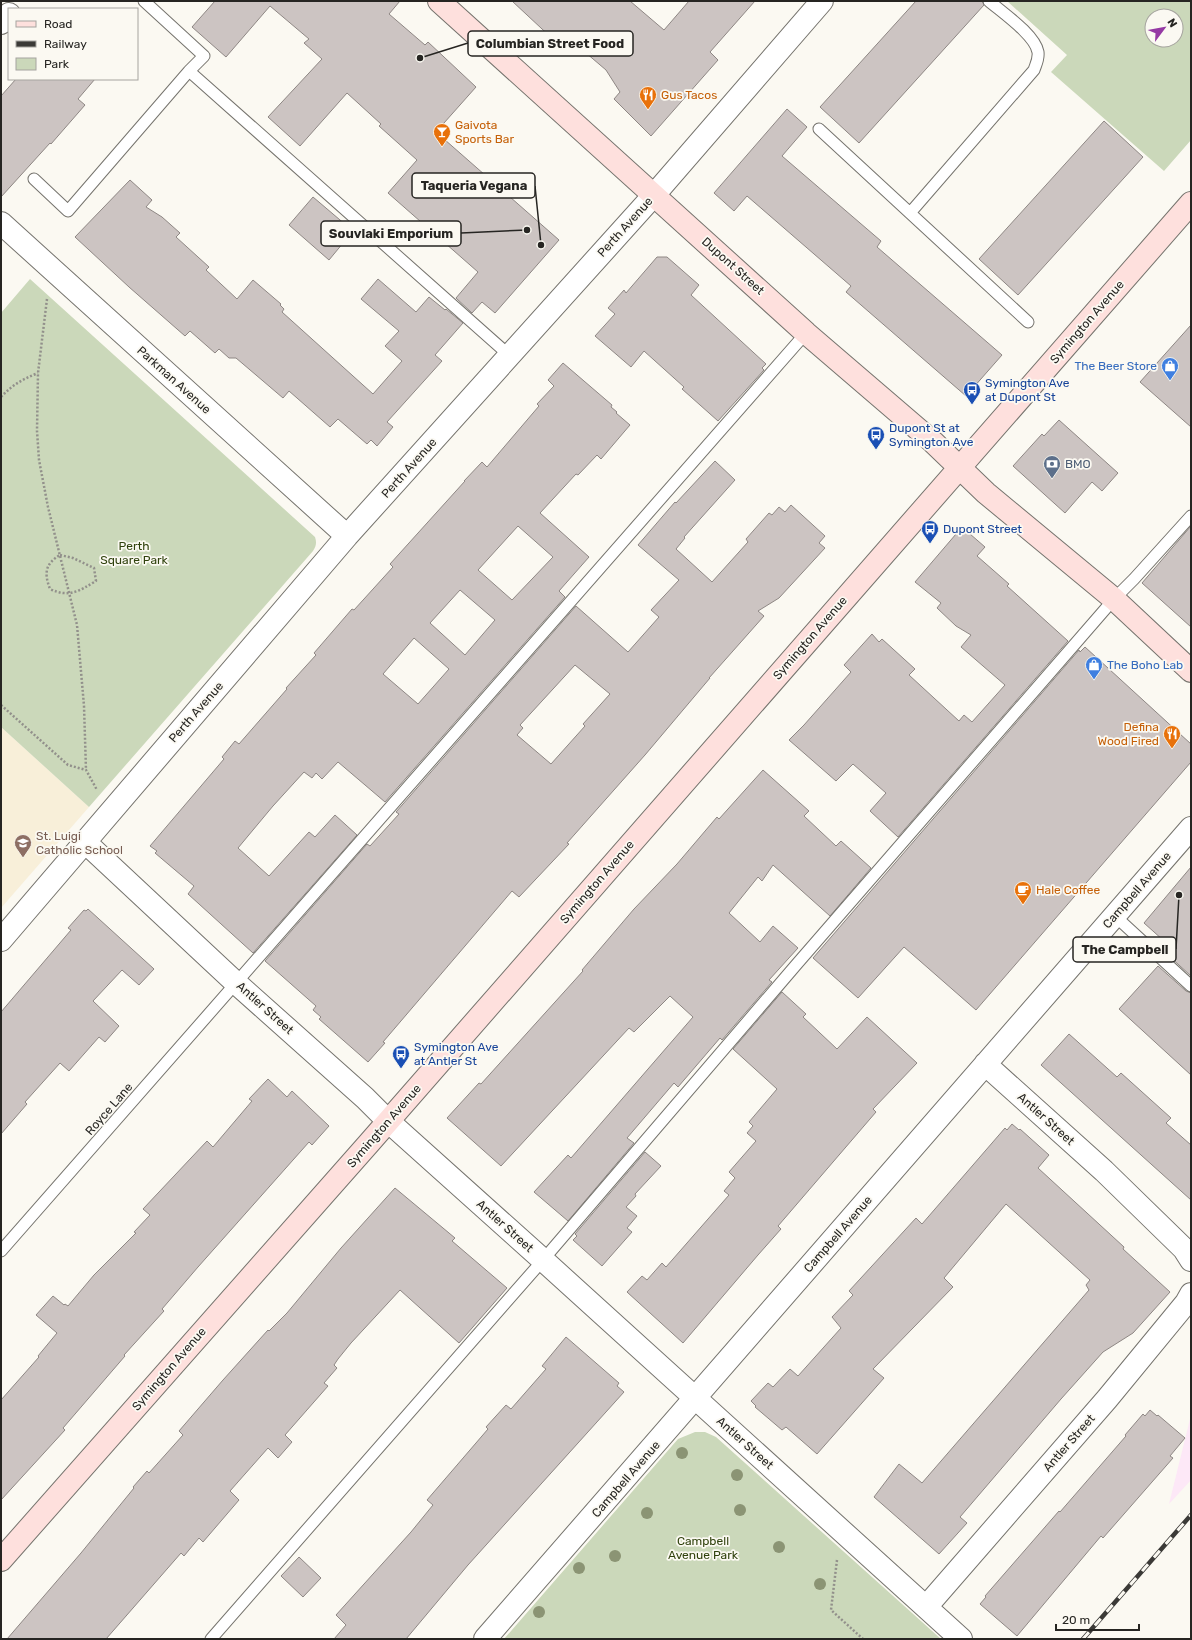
<svg xmlns="http://www.w3.org/2000/svg" width="1192" height="1640" font-family="Rubik,sans-serif">
  <rect width="100%" height="100%" fill="#fbf9f2"/>
  <path fill="#fde8f7" d="M 1191,1415 L 1191,1480 L 1169,1504 Z"/>
  <path fill="#f8efd9" d="M 1,727 L 89,807 L 1,908 Z"/>
  <path fill="#cbd8ba" fill-rule="evenodd" d="M 1007,1 L 1191,1 L 1191,140 L 1164,171 L 1051,72 L 1067,55 ZM 1152,16 L 1176,16 L 1176,40 L 1152,40 Z
    M 30,279 L 315,537 C 317,543 316,546 313,551 L 89,807 L 1,727 L 1,313 Z
    M 695,1432 L 705,1432 L 716,1437 L 941,1639 L 504,1639 L 678,1439 Z"/>
  <path fill="#ccc4c2" stroke="#8e8784" fill-rule="evenodd" d="M 215,1 L 400,1 L 389,14 L 425,45 L 428,42 L 476,87 L 436,132 L 559,240 L 495,313 L 482,302 L 472,313 L 456,298 L 478,272 L 388,193 L 417,160 L 379,126 L 381,124 L 347,93 L 300,146 L 268,117 L 322,59 L 304,43 L 309,39 L 270,6 L 226,57 L 192,27 Z
    M 512,1 L 630,1 L 664,30 L 689,1 L 755,1 L 710,52 L 718,60 L 651,136 L 614,99 L 620,92 L 606,70 L 579,47 L 571,56 Z
    M 916,1 L 982,1 L 984,5 L 859,143 L 820,107 Z
    M 16,79 L 95,79 L 78,99 L 85,105 L 51,144 L 50,143 L 1,197 L 1,96 Z
    M 787,109 L 807,127 L 782,156 L 881,241 L 877,247 L 1002,355 L 966,396 L 846,292 L 851,286 L 747,196 L 734,211 L 714,193 Z
    M 1104,121 L 1143,157 L 1018,295 L 979,259 Z
    M 130,180 L 152,200 L 146,207 L 162,217 L 180,233 L 176,237 L 209,267 L 206,270 L 237,299 L 253,280 L 281,304 L 280,305 L 284,309 L 282,312 L 373,394 L 402,361 L 385,346 L 399,331 L 361,299 L 378,279 L 416,312 L 429,297 L 445,310 L 446,309 L 463,323 L 435,355 L 442,361 L 387,422 L 393,427 L 377,446 L 371,440 L 367,444 L 338,419 L 330,427 L 289,391 L 283,398 L 236,358 L 229,358 L 219,349 L 215,353 L 190,331 L 185,336 L 129,287 L 75,237 Z
    M 313,197 L 353,231 L 329,260 L 289,225 Z
    M 657,257 L 667,257 L 699,285 L 691,295 L 766,364 L 762,368 L 764,370 L 718,421 L 682,389 L 684,387 L 644,351 L 631,367 L 595,336 L 615,314 L 608,308 L 624,290 L 626,293 Z
    M 1191,325 L 1191,427 L 1140,382 Z
    M 563,363 L 612,405 L 611,407 L 617,412 L 616,413 L 630,425 L 601,459 L 597,455 L 578,475 L 576,474 L 540,513 L 589,557 L 559,591 L 565,597 L 385,802 L 338,762 L 322,779 L 316,773 L 312,778 L 304,772 L 273,806 L 238,848 L 269,876 L 309,832 L 315,837 L 335,815 L 357,835 L 253,953 L 188,894 L 194,886 L 155,853 L 157,851 L 150,846 L 224,759 L 222,757 L 235,741 L 239,744 L 287,689 L 286,688 L 316,655 L 314,653 L 352,609 L 354,610 L 393,567 L 390,564 L 465,481 L 464,481 L 482,462 L 487,467 L 539,406 L 537,404 L 554,386 L 548,380 ZM 518,526 L 553,557 L 512,600 L 478,570 ZM 460,590 L 495,620 L 465,655 L 430,623 ZM 414,638 L 449,669 L 418,704 L 383,674 Z
    M 1059,420 L 1118,473 L 1102,491 L 1092,482 L 1065,513 L 1013,466 L 1042,434 L 1044,436 Z
    M 715,461 L 735,480 L 684,537 L 685,538 L 676,549 L 712,582 L 748,542 L 746,539 L 769,513 L 772,515 L 779,507 L 785,512 L 791,505 L 825,536 L 819,543 L 825,548 L 779,598 L 758,611 L 764,616 L 709,678 L 710,678 L 645,755 L 567,843 L 569,844 L 519,897 L 512,891 L 383,1042 L 385,1043 L 368,1062 L 319,1019 L 321,1017 L 313,1010 L 316,1006 L 265,961 L 367,844 L 370,846 L 399,814 L 396,812 L 576,606 L 628,652 L 659,617 L 651,610 L 679,580 L 638,545 L 675,502 L 676,503 ZM 575,665 L 610,694 L 583,724 L 585,726 L 551,764 L 517,735 L 523,728 L 520,725 Z
    M 1191,526 L 1191,627 L 1142,583 Z
    M 962,527 L 985,547 L 977,556 L 1009,584 L 1007,586 L 1068,641 L 898,837 L 870,811 L 886,793 L 853,764 L 836,781 L 789,740 L 804,725 L 851,672 L 844,665 L 872,634 L 879,642 L 882,639 L 915,669 L 909,675 L 959,721 L 964,715 L 972,722 L 1005,685 L 961,647 L 971,635 L 956,626 L 937,608 L 941,603 L 915,582 Z
    M 1085,647 L 1191,744 L 1191,762 L 976,1010 L 904,947 L 858,998 L 813,958 L 1079,650 L 1080,652 Z
    M 763,770 L 809,811 L 804,816 L 836,846 L 841,841 L 871,868 L 830,916 L 773,865 L 762,881 L 758,877 L 729,913 L 760,942 L 773,926 L 798,948 L 769,980 L 772,982 L 722,1040 L 720,1038 L 678,1087 L 674,1083 L 627,1138 L 634,1143 L 568,1221 L 534,1192 L 568,1155 L 571,1158 L 693,1017 L 670,996 L 634,1032 L 629,1028 L 501,1166 L 447,1118 L 479,1083 L 481,1084 L 583,971 L 582,970 L 634,909 L 677,864 L 717,817 L 719,819 Z
    M 1191,867 L 1191,976 L 1168,955 L 1173,949 L 1144,923 Z
    M 88,909 L 154,969 L 139,985 L 122,970 L 93,1001 L 119,1026 L 105,1042 L 99,1037 L 69,1071 L 60,1063 L 25,1102 L 27,1104 L 1,1134 L 1,1012 L 71,930 L 68,928 L 84,910 L 86,911 Z
    M 1158,966 L 1186,991 L 1191,993 L 1191,1075 L 1119,1009 Z
    M 782,992 L 806,1014 L 803,1017 L 837,1049 L 867,1017 L 917,1063 L 873,1109 L 876,1112 L 778,1226 L 781,1229 L 758,1255 L 683,1343 L 627,1292 L 642,1276 L 647,1280 L 662,1263 L 666,1267 L 729,1195 L 724,1191 L 735,1178 L 729,1172 L 756,1141 L 747,1133 L 753,1126 L 749,1122 L 777,1089 L 733,1049 Z
    M 1069,1034 L 1117,1077 L 1121,1073 L 1171,1118 L 1166,1123 L 1191,1145 L 1191,1200 L 1041,1065 Z
    M 268,1079 L 287,1097 L 292,1091 L 329,1126 L 312,1145 L 309,1142 L 198,1267 L 162,1309 L 164,1311 L 124,1355 L 125,1356 L 63,1428 L 65,1430 L 1,1500 L 1,1400 L 39,1357 L 38,1356 L 57,1333 L 36,1315 L 53,1296 L 64,1305 L 65,1304 L 68,1306 L 94,1275 L 136,1233 L 134,1232 L 150,1215 L 143,1209 L 207,1141 L 213,1147 L 252,1101 L 249,1099 Z
    M 1012,1124 L 1019,1130 L 1020,1129 L 1049,1155 L 1038,1168 L 1124,1247 L 1123,1249 L 1170,1292 L 1133,1333 L 1103,1352 L 1061,1399 L 960,1517 L 967,1523 L 939,1554 L 874,1497 L 899,1464 L 922,1483 L 1089,1290 L 1086,1285 L 1090,1280 L 1006,1204 L 944,1278 L 953,1287 L 873,1369 L 884,1378 L 817,1454 L 786,1427 L 782,1430 L 755,1407 L 756,1406 L 751,1401 L 768,1383 L 773,1387 L 790,1369 L 798,1376 L 841,1328 L 832,1317 L 853,1295 L 849,1291 L 916,1218 L 922,1224 L 1005,1128 L 1007,1130 Z
    M 645,1152 L 661,1166 L 635,1194 L 636,1196 L 626,1207 L 637,1216 L 627,1228 L 632,1232 L 602,1266 L 573,1240 L 577,1236 L 575,1234 Z
    M 395,1188 L 455,1238 L 452,1241 L 507,1288 L 459,1343 L 400,1290 L 351,1343 L 338,1359 L 334,1365 L 337,1368 L 324,1383 L 328,1386 L 285,1435 L 292,1442 L 278,1458 L 268,1448 L 230,1491 L 239,1500 L 203,1542 L 199,1538 L 184,1556 L 181,1553 L 106,1639 L 7,1639 L 81,1553 L 134,1488 L 133,1487 L 147,1471 L 149,1473 L 183,1435 L 179,1431 L 223,1380 L 268,1330 L 269,1331 L 287,1313 L 341,1248 Z
    M 566,1337 L 619,1383 L 617,1386 L 624,1392 L 468,1565 L 406,1639 L 334,1639 L 346,1625 L 336,1615 L 411,1532 L 433,1505 L 427,1500 L 488,1429 L 486,1427 L 506,1405 L 511,1409 L 546,1369 L 542,1366 Z
    M 1150,1410 L 1157,1416 L 1158,1415 L 1185,1438 L 1170,1456 L 1173,1458 L 1103,1538 L 1101,1536 L 1017,1636 L 980,1604 L 986,1597 L 985,1596 L 1059,1511 L 1060,1512 L 1126,1436 L 1125,1435 L 1143,1414 L 1145,1416 Z
    M 299,1557 L 321,1578 L 303,1597 L 281,1576 Z"/>
  <g fill="none" stroke-linecap="round" stroke-linejoin="round">
    <defs>
      <path id="lane" d="M 189,71 L 510,356
        M 819,129 L 1028,322
        M 34,179 L 68,211 L 189,71 L 204,56 L 144,1
        M 910,213 L 1034,70 C 1036,64 1039,59 1038,52 C 1035,35 1003,13 989,1
        M 1115,916 L 1191,986
        M 1,1251 L 806,333
        M 211,1639 L 543,1260 L 796,965 L 1114,599 L 1134,579 L 1191,516"/>
      <path id="street" d="M 1,23 L 9,14
        M 1,223 L 347,536
        M 85,842 L 236,983 L 365,1098 L 388,1121 L 543,1260 L 961,1639
        M 1,940 L 347,536 L 654,195 L 822,1
        M 985,1064 L 1104,1171 L 1184,1249 L 1191,1260
        M 926,1607 L 1107,1399 L 1186,1303 L 1191,1294
        M 485,1639 L 1191,828"/>
      <path id="secondary" d="M 439,1 L 806,333 L 933,442 L 986,493 L 1114,599 L 1191,671
        M 1,1560 L 370,1142 L 1191,203"/>
    </defs>
    <use href="#lane" stroke="#75736d" stroke-width="13"/>
    <use href="#street" stroke="#75736d" stroke-width="24"/>
    <use href="#secondary" stroke="#75736d" stroke-width="24"/>
    <path stroke="#92908b" stroke-width="2.5" stroke-dasharray="2 2" stroke-linecap="butt" d="M 47,299 L 38,373 L 37,431 L 39,460 L 48,507 L 77,625 L 84,706 L 86,770
      M 1,397 C 12,385 23,379 38,373
      M 60,555 L 73,558 L 94,568 L 96,581 C 79,591 69,598 50,589 C 44,573 45,564 60,555 Z
      M 1,705 L 68,765 L 86,770 L 97,790
      M 837,1560 L 831,1610 L 863,1639"/>
    <use href="#lane" stroke="#fff" stroke-width="11"/>
    <use href="#street" stroke="#fff" stroke-width="22"/>
    <use href="#secondary" stroke="#fee0dd" stroke-width="22"/>
    <defs>
      <path id="rail" d="M 1083,1639 L 1191,1515"/>
    </defs>
    <use href="#rail" stroke="#3b3a37" stroke-width="4.5"/>
    <use href="#rail" stroke="#fbf9f2" stroke-width="3" stroke-dasharray="9" stroke-linecap="butt"/>
  </g>
  <g fill="#8b9474">
    <circle cx="682" cy="1453" r="6"/>
    <circle cx="737" cy="1475" r="6"/>
    <circle cx="740" cy="1510" r="6"/>
    <circle cx="647" cy="1513" r="6"/>
    <circle cx="779" cy="1547" r="6"/>
    <circle cx="615" cy="1556" r="6"/>
    <circle cx="579" cy="1568" r="6"/>
    <circle cx="820" cy="1584" r="6"/>
    <circle cx="539" cy="1612" r="6"/>
  </g>
  <defs>
    <symbol id="restaurant-pin" viewBox="-11 -11 22 30"><path d="M0 17L-7.5 6A9.5 9.5 0 1 1 7.5 6Z" fill="#e8710a" stroke="#fbf9f2"/><path d="M-5-6h1v4h1v-4h1v4h1v-4h1v5L-1.5 .5V6h-2V.5L-5-1ZM5-6V6H3V1.5H1.5Q1.5-4 5-6Z" fill="#fff"/></symbol>
    <symbol id="bar-pin" viewBox="-11 -11 22 30"><path d="M0 17L-7.5 6A9.5 9.5 0 1 1 7.5 6Z" fill="#e8710a" stroke="#fbf9f2"/><path d="M-6-5H6L.8 .8V4.5H3.5V6h-7V4.5H-.8V.8Z" fill="#fff"/></symbol>
    <symbol id="shop-pin" viewBox="-11 -11 22 30"><path d="M0 17L-7.5 6A9.5 9.5 0 1 1 7.5 6Z" fill="#3f7fe0" stroke="#fbf9f2"/><path d="M-5-2.5h2.3a2.7 3.5 0 0 1 5.4 0H5L5.5 6h-11ZM-1.5-2.5h3a1.5 2.3 0 0 0-3 0Z" fill="#fff"/></symbol>
    <symbol id="bus-pin" viewBox="-11 -11 22 30"><path d="M0 17L-7.5 6A9.5 9.5 0 1 1 7.5 6Z" fill="#1a4fb4" stroke="#fbf9f2"/><path d="M-5-6H5V4H4V6H2V4H-2V6H-4V4H-5ZM-3.5-4V0h7V-4ZM-3.5 1.2v1.5H-2V1.2ZM2 1.2v1.5H3.5V1.2Z" fill="#fff"/></symbol>
    <symbol id="bank-pin" viewBox="-11 -11 22 30"><path d="M0 17L-7.5 6A9.5 9.5 0 1 1 7.5 6Z" fill="#5c6f8a" stroke="#fbf9f2"/><path d="M-6-4H6V4H-6ZM0-2.3a2.3 2.3 0 1 0 0 4.6a2.3 2.3 0 1 0 0-4.6Z" fill="#fff"/></symbol>
    <symbol id="school-pin" viewBox="-11 -11 22 30"><path d="M0 17L-7.5 6A9.5 9.5 0 1 1 7.5 6Z" fill="#8d6e63" stroke="#fbf9f2"/><path d="M0-5L7-2L0 1L-7-2ZM-4 1L0 2.5L4 1V4Q0 6-4 4Z" fill="#fff"/></symbol>
    <symbol id="cafe-pin" viewBox="-11 -11 22 30"><path d="M0 17L-7.5 6A9.5 9.5 0 1 1 7.5 6Z" fill="#e8710a" stroke="#fbf9f2"/><path d="M-5.5-4.5H6V0H3Q3 3.5 0 3.5H-2.5Q-5.5 3.5-5.5 0ZM3-3.2v2h1.7v-2ZM-6 4.5H4V6H-6Z" fill="#fff"/></symbol>
  </defs>
  <g fill-rule="evenodd">
    <use href="#restaurant-pin" x="638" y="85" width="20" height="27"/>
    <use href="#bar-pin" x="432" y="122" width="20" height="27"/>
    <use href="#shop-pin" x="1160" y="356" width="20" height="27"/>
    <use href="#bus-pin" x="962" y="380" width="20" height="27"/>
    <use href="#bus-pin" x="866" y="425" width="20" height="27"/>
    <use href="#bank-pin" x="1042" y="454" width="20" height="27"/>
    <use href="#bus-pin" x="920" y="519" width="20" height="27"/>
    <use href="#shop-pin" x="1084" y="655" width="20" height="27"/>
    <use href="#restaurant-pin" x="1162" y="724" width="20" height="27"/>
    <use href="#school-pin" x="13" y="833" width="20" height="27"/>
    <use href="#cafe-pin" x="1013" y="880" width="20" height="27"/>
    <use href="#bus-pin" x="391" y="1044" width="20" height="27"/>
  </g>
  <g text-anchor="middle" stroke-width="3.5" stroke-linejoin="round" paint-order="stroke">
    <g font-size="12" fill="#c56008" stroke="#fbf9f2" text-anchor="start">
      <text x="661" y="99">Gus Tacos</text>
      <text x="455" y="129">Gaivota<tspan x="455" dy="14">Sports Bar</tspan></text>
      <text x="1159" y="731" text-anchor="end">Defina<tspan x="1159" dy="14">Wood Fired</tspan></text>
      <text x="1036" y="894">Hale Coffee</text>
    </g>
    <g font-size="12" fill="#262522" stroke="#fbf9f2">
      <text transform="translate(625 227) rotate(-48)" y="4">Perth Avenue</text>
      <text transform="translate(733 266) rotate(42)" y="4">Dupont Street</text>
      <text transform="translate(1087 322) rotate(-49)" y="4">Symington Avenue</text>
      <text transform="translate(174 380) rotate(42)" y="4">Parkman Avenue</text>
      <text transform="translate(409 468) rotate(-48)" y="4">Perth Avenue</text>
      <text transform="translate(810 638) rotate(-49)" y="4">Symington Avenue</text>
      <text transform="translate(196 712) rotate(-49)" y="4">Perth Avenue</text>
      <text transform="translate(597 882) rotate(-49)" y="4">Symington Avenue</text>
      <text transform="translate(1137 890) rotate(-49)" y="4">Campbell Avenue</text>
      <text transform="translate(265 1008) rotate(42)" y="4">Antler Street</text>
      <text transform="translate(109 1109) rotate(-49)" y="4">Royce Lane</text>
      <text transform="translate(1046 1119) rotate(42)" y="4">Antler Street</text>
      <text transform="translate(384 1126) rotate(-49)" y="4">Symington Avenue</text>
      <text transform="translate(505 1226) rotate(42)" y="4">Antler Street</text>
      <text transform="translate(838 1234) rotate(-49)" y="4">Campbell Avenue</text>
      <text transform="translate(169 1369) rotate(-49)" y="4">Symington Avenue</text>
      <text transform="translate(745 1443) rotate(42)" y="4">Antler Street</text>
      <text transform="translate(1069 1443) rotate(-49)" y="4">Antler Street</text>
      <text transform="translate(626 1479) rotate(-49)" y="4">Campbell Avenue</text>
    </g>
    <g font-size="12" fill="#366cbe" stroke="#fbf9f2" text-anchor="end">
      <text x="1157" y="370">The Beer Store</text>
      <text x="1107" y="669" text-anchor="start">The Boho Lab</text>
    </g>
    <g font-size="12" fill="#164399" stroke="#fbf9f2" text-anchor="start">
      <text x="985" y="387">Symington Ave<tspan x="985" dy="14">at Dupont St</tspan></text>
      <text x="889" y="432">Dupont St at<tspan x="889" dy="14">Symington Ave</tspan></text>
      <text x="943" y="533">Dupont Street</text>
      <text x="414" y="1051">Symington Ave<tspan x="414" dy="14">at Antler St</tspan></text>
    </g>
    <g font-size="12" fill="#4e5e75" stroke="#fbf9f2" text-anchor="start">
      <text x="1065" y="468">BMO</text>
    </g>
    <g font-size="12" fill="#30420d" stroke="#fbf9f2">
      <text x="134" y="550">Perth<tspan x="134" dy="14">Square Park</tspan></text>
      <text x="703" y="1545">Campbell<tspan x="703" dy="14">Avenue Park</tspan></text>
    </g>
    <g font-size="12" fill="#785e54" stroke="#fbf9f2" text-anchor="start">
      <text x="36" y="840">St. Luigi<tspan x="36" dy="14">Catholic School</tspan></text>
    </g>
  </g>
  <path fill="none" stroke="#262522" stroke-width="1.5" d="M420 58L468 43M541 245L535 186M527 230L461 233M1179 895L1176 949"/>
  <g fill="#262522" stroke="#fbf9f2" stroke-width="1.5">
    <circle cx="420" cy="58" r="4"/>
    <circle cx="541" cy="245" r="4"/>
    <circle cx="527" cy="230" r="4"/>
    <circle cx="1179" cy="895" r="4"/>
  </g>
  <g fill="#fbf9f2" stroke="#262522" stroke-width="1.5">
    <rect x="468" y="31" width="165" height="25" rx="4"/>
    <rect x="412" y="173" width="123" height="25" rx="4"/>
    <rect x="321" y="221" width="140" height="25" rx="4"/>
    <rect x="1073" y="937" width="103" height="25" rx="4"/>
  </g>
  <g font-size="13" text-anchor="middle" font-weight="bold" fill="#262522">
    <text x="550" y="48">Columbian Street Food</text>
    <text x="474" y="190">Taqueria Vegana</text>
    <text x="391" y="238">Souvlaki Emporium</text>
    <text x="1125" y="954">The Campbell</text>
  </g>
  <rect width="1192" height="1640" fill="none" stroke="#262522" stroke-width="4"/>
  <rect x="8" y="8" width="130" height="72" fill="#fbf9f2" stroke="#a6a49f"/>
  <rect x="16" y="21" width="20" height="6" fill="#fee0dd" stroke="#a6a49f"/>
  <text x="44" y="28" font-size="12" fill="#262522">Road</text>
  <rect x="16" y="41" width="20" height="6" fill="#3b3a37" stroke="#a6a49f"/>
  <text x="44" y="48" font-size="12" fill="#262522">Railway</text>
  <rect x="16" y="58" width="20" height="12" fill="#cbd8ba" stroke="#a6a49f"/>
  <text x="44" y="68" font-size="12" fill="#262522">Park</text>
  <g transform="translate(1164 28) rotate(58)"><circle r="19" fill="#fbf9f2" stroke="#a6a49f"/>
  <path d="M0-3L7 15L0 10L-7 15Z" fill="#9539a4"/>
  <text y="-6" font-size="11" font-weight="bold" text-anchor="middle" fill="#262522">N</text>
  </g>
  <path d="M1056 1624v6h83v-6" fill="none" stroke="#262522" stroke-width="2"/>
  <text x="1062" y="1624" font-size="12" fill="#262522" stroke="#fbf9f2" stroke-width="3" paint-order="stroke">20 m</text>
</svg>
